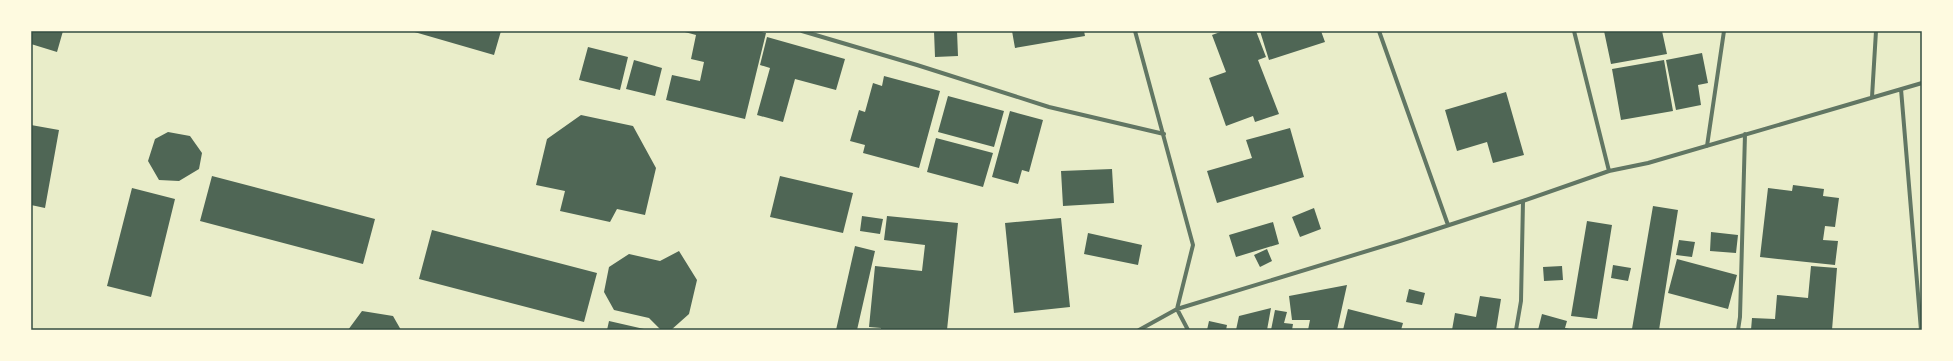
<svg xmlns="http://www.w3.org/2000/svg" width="1953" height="361" font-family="'Public Sans',sans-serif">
  <rect width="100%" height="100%" fill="#e9edc9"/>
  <path fill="#4f6655" d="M 31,31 L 63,31 L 57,52 L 31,44 Z
    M 411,31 L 501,31 L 494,55 Z
    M 681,31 L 756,31 L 766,33 L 745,119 L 666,100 L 672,75 L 700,81 L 704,62 L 691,59 L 696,35 Z
    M 934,31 L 957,31 L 958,56 L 935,57 Z
    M 1012,31 L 1084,31 L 1085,36 L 1015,48 Z
    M 1223,31 L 1256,31 L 1266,57 L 1258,60 L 1279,114 L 1255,122 L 1253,116 L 1226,126 L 1209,78 L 1226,72 L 1212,35 Z
    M 1260,31 L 1321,31 L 1325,42 L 1269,60 Z
    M 1604,31 L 1662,31 L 1667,54 L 1611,64 Z
    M 767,37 L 845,59 L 836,90 L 795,79 L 783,122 L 757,115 L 770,68 L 760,65 Z
    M 588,47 L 628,57 L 620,90 L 579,80 Z
    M 1702,53 L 1708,83 L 1698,85 L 1701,105 L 1676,110 L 1666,60 Z
    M 634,60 L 662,68 L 655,96 L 626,89 Z
    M 1664,60 L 1673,111 L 1621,120 L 1612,69 Z
    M 884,76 L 940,91 L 919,168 L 863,153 L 865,145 L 850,141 L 859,110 L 865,112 L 873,83 L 882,86 Z
    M 1506,92 L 1524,155 L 1493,163 L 1487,142 L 1457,151 L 1445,110 Z
    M 948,96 L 1004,111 L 994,147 L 938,132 Z
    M 1010,111 L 1043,120 L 1029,172 L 1022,170 L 1018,184 L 992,177 Z
    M 581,115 L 633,126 L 656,168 L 645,215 L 617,209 L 610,222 L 560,211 L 565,191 L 536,185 L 547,139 Z
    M 31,125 L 59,130 L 45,208 L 31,205 Z
    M 1290,128 L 1304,177 L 1217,203 L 1207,171 L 1252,158 L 1246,140 Z
    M 168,132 L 190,136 L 202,153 L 199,169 L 179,181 L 159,180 L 148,161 L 155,139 Z
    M 936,138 L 993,153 L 983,187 L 927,172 Z
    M 1112,169 L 1114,203 L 1063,206 L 1061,171 Z
    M 212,176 L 375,219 L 363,264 L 200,221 Z
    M 780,176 L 853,193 L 843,233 L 770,217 Z
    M 1793,185 L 1824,189 L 1823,196 L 1839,198 L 1835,227 L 1825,226 L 1823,240 L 1838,241 L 1835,265 L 1760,257 L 1768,188 L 1792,191 Z
    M 132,188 L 175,199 L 151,297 L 107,286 Z
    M 1653,206 L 1678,210 L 1659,330 L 1637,330 L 1632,329 Z
    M 1314,208 L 1321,229 L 1300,237 L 1292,217 Z
    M 862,216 L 883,219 L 880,234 L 860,231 Z
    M 887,216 L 958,223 L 947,330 L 881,330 L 881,328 L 869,327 L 875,266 L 922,271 L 925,245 L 884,240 Z
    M 1061,218 L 1070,307 L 1014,313 L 1005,223 Z
    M 1587,221 L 1612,225 L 1597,319 L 1571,316 Z
    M 1273,222 L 1279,244 L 1236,257 L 1229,235 Z
    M 432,230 L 597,273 L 584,322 L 419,279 Z
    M 1711,232 L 1738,235 L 1736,253 L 1710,251 Z
    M 1088,233 L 1142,245 L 1138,265 L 1084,254 Z
    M 1679,240 L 1695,242 L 1692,257 L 1676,255 Z
    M 855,246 L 875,251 L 857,330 L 836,330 Z
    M 1267,249 L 1272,261 L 1260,267 L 1254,255 Z
    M 679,251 L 697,280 L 689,314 L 671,330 L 661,330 L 649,318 L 614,310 L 604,292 L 609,267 L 629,254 L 660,261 Z
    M 1677,259 L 1737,275 L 1728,309 L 1668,293 Z
    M 1613,265 L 1631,268 L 1628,281 L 1611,278 Z
    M 1562,266 L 1563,280 L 1544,281 L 1543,267 Z
    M 1811,266 L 1837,268 L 1832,330 L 1751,330 L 1752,318 L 1775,319 L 1777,295 L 1808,298 Z
    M 1347,285 L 1337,330 L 1308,330 L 1310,320 L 1292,320 L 1289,296 Z
    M 1409,289 L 1425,293 L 1422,305 L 1406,302 Z
    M 1480,296 L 1501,299 L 1496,330 L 1452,330 L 1455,313 L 1476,317 Z
    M 1271,308 L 1267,330 L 1236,330 L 1239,316 Z
    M 1348,309 L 1403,323 L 1401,330 L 1343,330 Z
    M 1275,310 L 1287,312 L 1284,323 L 1293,324 L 1292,330 L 1271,330 Z
    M 362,311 L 393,316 L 401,330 L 348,330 Z
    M 1542,314 L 1567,321 L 1565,328 L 1573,330 L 1538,330 Z
    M 609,321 L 644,329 L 644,330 L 607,330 Z
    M 1209,321 L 1227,325 L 1226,330 L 1207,330 Z"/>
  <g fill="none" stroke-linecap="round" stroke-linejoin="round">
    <path stroke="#617663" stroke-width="4" d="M 802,31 L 917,65 L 1049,107 L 1164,134
      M 1135,31 L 1193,245 L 1177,309 L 1188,330
      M 1379,31 L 1448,225
      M 1574,31 L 1609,171
      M 1901,89 L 1921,330
      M 1872,97 L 1876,31
      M 1707,146 L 1724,31
      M 1139,330 L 1177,309 L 1400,241 L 1523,201 L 1609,171 L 1648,163 L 1922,83
      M 1516,330 L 1521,301 L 1523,201
      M 1738,330 L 1740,317 L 1745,134"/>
  </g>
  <rect width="1953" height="361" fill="none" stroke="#fefae0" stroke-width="64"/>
  <rect x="32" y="32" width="1889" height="297" fill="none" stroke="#344e41" stroke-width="1.5"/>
</svg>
